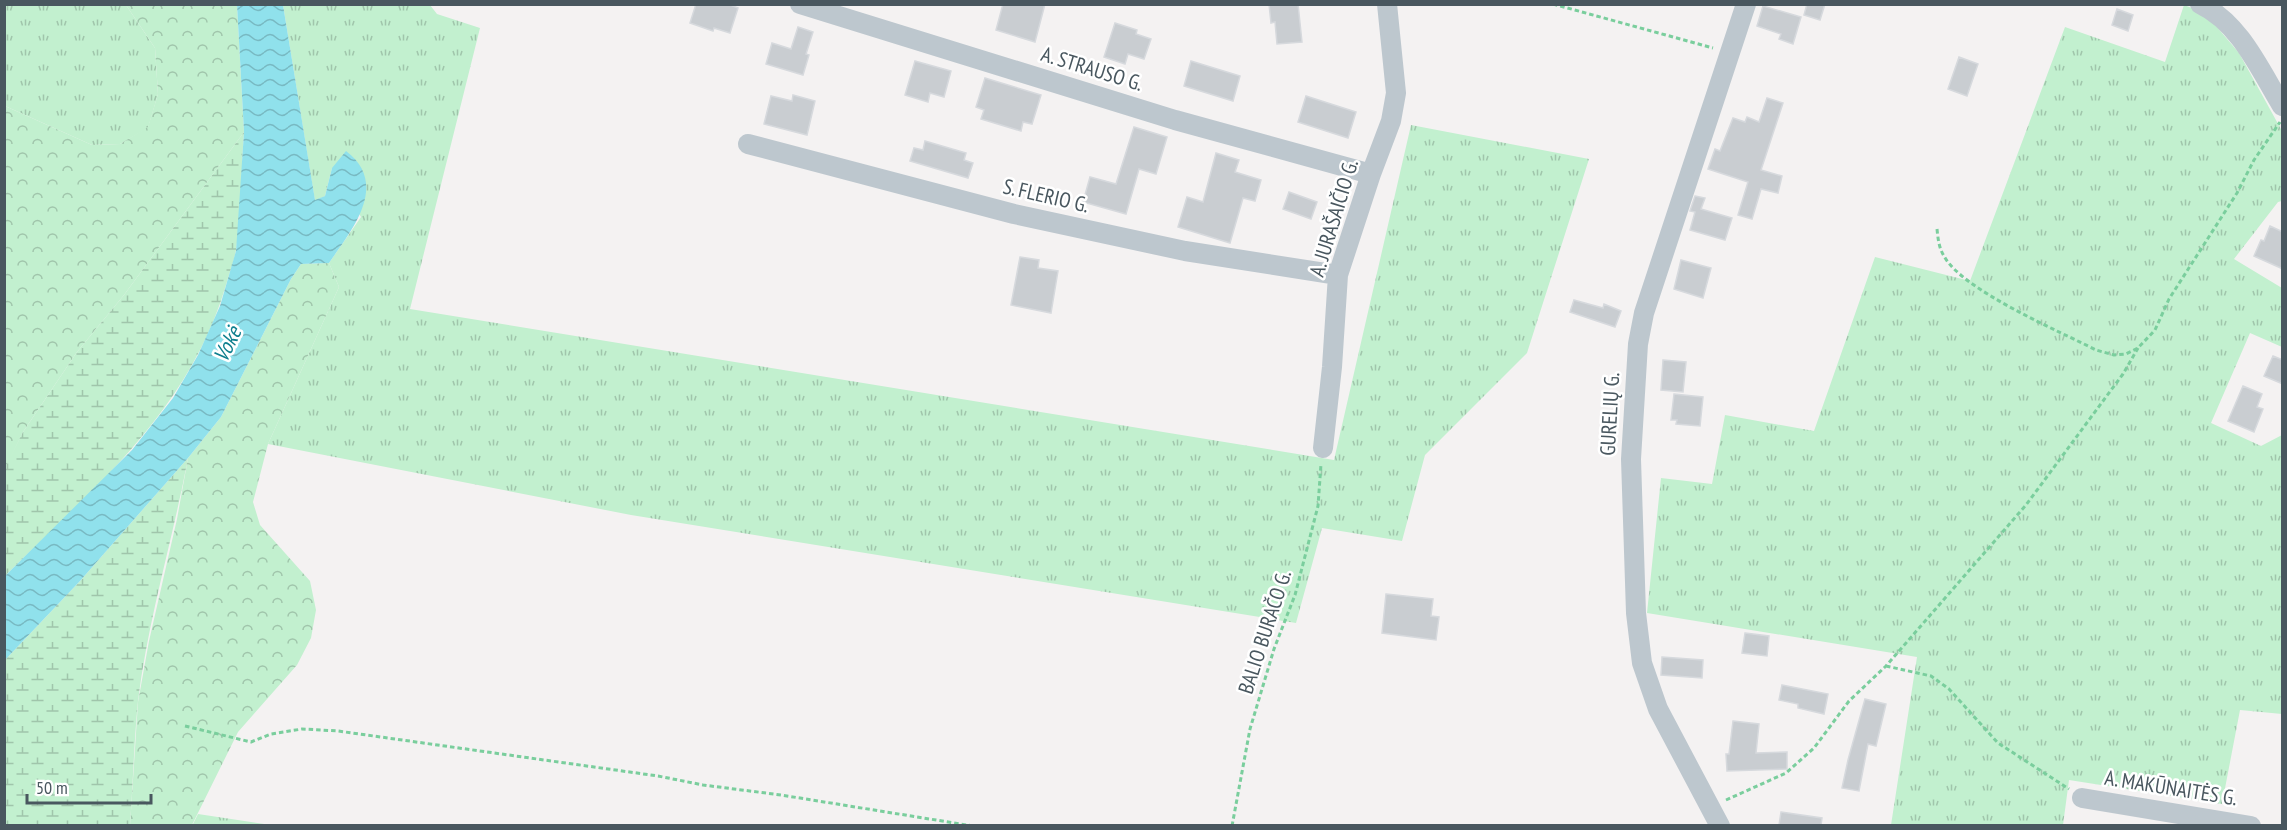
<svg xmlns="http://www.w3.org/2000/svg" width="2287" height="830" font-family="'PT Sans Narrow',sans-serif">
  <defs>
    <pattern id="grass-tufts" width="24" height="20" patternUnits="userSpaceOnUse" patternTransform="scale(1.5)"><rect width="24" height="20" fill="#c2f0cf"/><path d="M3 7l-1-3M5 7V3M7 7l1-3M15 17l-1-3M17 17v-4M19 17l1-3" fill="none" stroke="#a0c5ab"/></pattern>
    <pattern id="forest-crowns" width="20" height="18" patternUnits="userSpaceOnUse" patternTransform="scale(1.5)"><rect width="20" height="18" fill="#c2f0cf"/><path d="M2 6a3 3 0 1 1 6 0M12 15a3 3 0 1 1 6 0" fill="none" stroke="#a0c5ab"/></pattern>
    <pattern id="wetland-marsh" width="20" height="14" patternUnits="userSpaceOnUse" patternTransform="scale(1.5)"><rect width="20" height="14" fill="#c2f0cf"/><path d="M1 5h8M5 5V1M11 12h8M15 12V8" fill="none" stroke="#a0c5ab"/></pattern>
    <pattern id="water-waves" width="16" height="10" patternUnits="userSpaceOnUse" patternTransform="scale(1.5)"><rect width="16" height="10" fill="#90e1ec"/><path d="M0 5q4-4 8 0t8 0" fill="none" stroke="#78b9c2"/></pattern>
  </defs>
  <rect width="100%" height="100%" fill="#f4f2f2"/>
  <path fill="url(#grass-tufts)" d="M 5,5 L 126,5 L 155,48 L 158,94 L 148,128 L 120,144 L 92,145 L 5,106 Z
    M 283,5 L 430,5 L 437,14 L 480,28 L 410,309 L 1334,460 L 1411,125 L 1589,159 L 1527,353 L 1425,455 L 1402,541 L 1322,528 L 1296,623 L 631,515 L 268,444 L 339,287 L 329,263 L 361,217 L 332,168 L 325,196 L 315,201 Z
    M 2184,5 L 2205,13 L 2239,53 L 2282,131 L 2282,201 L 2278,202 L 2234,259 L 2282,288 L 2282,347 L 2250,333 L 2211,423 L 2261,446 L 2282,435 L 2282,714 L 2240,710 L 2222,804 L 2069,780 L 2063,825 L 1891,825 L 1917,657 L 1647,613 L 1661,478 L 1712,484 L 1725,415 L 1814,431 L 1875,257 L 1970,281 L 2065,27 L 2165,62 Z
    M 198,814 L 271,825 L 192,826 Z"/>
  <path fill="url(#forest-crowns)" d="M 126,5 L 237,5 L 244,132 L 124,295 L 77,352 L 23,432 L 5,469 L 5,106 L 92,145 L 120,144 L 148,127 L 158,94 L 155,48 Z
    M 329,263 L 339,287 L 268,444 L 253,502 L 260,525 L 310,581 L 316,610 L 311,638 L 297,665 L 238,732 L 192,825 L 130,826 L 138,702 L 149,641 L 177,519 L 188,458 L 221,417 L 291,279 L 301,264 Z"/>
  <path fill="url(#wetland-marsh)" d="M 244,132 C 241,169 242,214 236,250 C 234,262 229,274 226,285 C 189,411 94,488 5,576 L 4,469 L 23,432 L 77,352 L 124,295 Z
    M 188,458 C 173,539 148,619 138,701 C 134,742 133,784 130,825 L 5,826 L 5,660 L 80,581 Z"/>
  <path fill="url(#water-waves)" d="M 237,5 L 283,5 L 315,200 L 325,196 L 332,168 L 346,151 C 390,184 352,230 329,263 L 301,264 L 291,279 L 221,417 L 188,458 L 80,581 L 5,660 L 5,576 L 132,450 L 173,398 L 198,355 L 220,306 L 236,251 L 244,132 Z"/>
  <path fill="#c9cdd1" stroke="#d6d9dd" stroke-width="1.5" d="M 696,4 L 728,4 L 738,8 L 730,33 L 714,28 L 713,31 L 690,23 Z
    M 1003,4 L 1045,4 L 1035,42 L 996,30 Z
    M 1269,4 L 1298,4 L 1302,42 L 1277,44 L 1275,22 L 1271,23 Z
    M 1807,4 L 1825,4 L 1820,20 L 1804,15 Z
    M 1763,6 L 1801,17 L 1793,44 L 1779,39 L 1781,34 L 1757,26 Z
    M 2117,9 L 2133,15 L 2128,31 L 2112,25 Z
    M 1115,23 L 1137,30 L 1136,34 L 1151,39 L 1144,59 L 1128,54 L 1125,64 L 1104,57 Z
    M 798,27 L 813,32 L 806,54 L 809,55 L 803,75 L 766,64 L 772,43 L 791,49 Z
    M 1959,57 L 1978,64 L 1967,96 L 1948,89 Z
    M 915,61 L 951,71 L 944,97 L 930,93 L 928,102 L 905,95 Z
    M 1191,61 L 1240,76 L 1233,101 L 1184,86 Z
    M 985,78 L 1041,95 L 1032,124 L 1023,122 L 1021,131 L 981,119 L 984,110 L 976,107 Z
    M 793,95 L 815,101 L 807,135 L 764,124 L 771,96 L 792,101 Z
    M 1306,96 L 1356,112 L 1348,138 L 1298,122 Z
    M 1767,98 L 1783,103 L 1761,170 L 1782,176 L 1778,193 L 1761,189 L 1752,219 L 1738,215 L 1748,182 L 1708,169 L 1715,149 L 1720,151 L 1733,118 L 1745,122 L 1747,117 L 1759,122 Z
    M 1134,127 L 1167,137 L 1156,174 L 1139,169 L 1126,214 L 1083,202 L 1090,177 L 1116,184 Z
    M 925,141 L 966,153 L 964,160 L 973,163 L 968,178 L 910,161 L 914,148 L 923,150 Z
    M 1216,153 L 1239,160 L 1235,172 L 1261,180 L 1255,201 L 1243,198 L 1230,243 L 1178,227 L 1187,197 L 1203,202 Z
    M 1289,192 L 1317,202 L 1311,219 L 1283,209 Z
    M 1695,196 L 1705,198 L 1701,209 L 1732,218 L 1725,240 L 1690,230 L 1695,212 L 1690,211 Z
    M 2270,226 L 2283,232 L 2283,269 L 2254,256 L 2261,240 L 2264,241 Z
    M 1020,257 L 1039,260 L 1038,268 L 1058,271 L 1051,313 L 1011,305 Z
    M 1681,260 L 1711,268 L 1703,298 L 1674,289 Z
    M 1574,300 L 1603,308 L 1604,304 L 1621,311 L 1615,327 L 1570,312 Z
    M 2273,356 L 2283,360 L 2283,384 L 2264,376 Z
    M 1663,360 L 1686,362 L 1683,392 L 1661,390 Z
    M 2243,386 L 2262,394 L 2257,407 L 2263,409 L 2254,432 L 2228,421 Z
    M 1674,394 L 1703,397 L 1700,426 L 1676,424 L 1677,420 L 1671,420 Z
    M 1386,594 L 1433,599 L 1431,616 L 1439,617 L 1436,640 L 1382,633 Z
    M 1745,633 L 1769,636 L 1767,656 L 1742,653 Z
    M 1662,657 L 1703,660 L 1702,678 L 1661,675 Z
    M 1782,685 L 1828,694 L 1824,714 L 1798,708 L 1798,704 L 1779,700 Z
    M 1865,699 L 1886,704 L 1876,746 L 1868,744 L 1859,791 L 1842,788 L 1848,760 Z
    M 1733,721 L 1759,724 L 1756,753 L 1787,752 L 1787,769 L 1727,771 L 1726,754 L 1729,754 Z
    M 1781,812 L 1822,818 L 1821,825 L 1779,825 Z"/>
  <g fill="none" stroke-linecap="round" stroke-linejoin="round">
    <path stroke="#7ace9d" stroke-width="3" stroke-dasharray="4.5 3" stroke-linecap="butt" d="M 1553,4 L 1713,48
      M 1937,229 C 1938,239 1939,248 1944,256 C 1962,290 2059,331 2096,350 L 2114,355 L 2126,354 L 2138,348 L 2155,330 L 2169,299 L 2237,193 L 2254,160 L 2280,122
      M 1886,666 L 1931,676 L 1949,689 L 1998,743 L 2069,789
      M 185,726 L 251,742 L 271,734 L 302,729 L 338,731 L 658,776 L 703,785 L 781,795 L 973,826
      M 1726,800 L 1786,773 L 1814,748 L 1849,701 L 1886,666 L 2026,505 L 2123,374 L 2138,348
      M 1232,826 L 1250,729 L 1274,649 L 1295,595 L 1318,506 L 1321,464"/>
    <path stroke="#bdc7ce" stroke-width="20" d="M 800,4 L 1175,120 L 1371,174
      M 2200,4 C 2240,23 2260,70 2282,106
      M 748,144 L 1014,214 L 1185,251 L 1338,275
      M 1323,448 L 1332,367 L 1338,275 L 1371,174 L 1391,121 L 1396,93 L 1387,4
      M 2082,798 L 2251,826
      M 1720,826 L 1658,709 L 1642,663 L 1636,613 L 1631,459 L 1638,344 L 1644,313 L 1746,4"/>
  </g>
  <g text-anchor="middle" stroke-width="5" stroke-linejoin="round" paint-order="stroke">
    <g font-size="21" fill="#49575f" stroke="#fff">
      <text transform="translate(1092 69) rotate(17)" y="7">A. STRAUSO G.</text>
      <text transform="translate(1046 196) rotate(13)" y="7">S. FLERIO G.</text>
      <text transform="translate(1334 218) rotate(-73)" y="7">A. JURAŠAIČIO G.</text>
      <text transform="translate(1610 414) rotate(-87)" y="7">GURELIŲ G.</text>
      <text transform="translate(1265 632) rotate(-72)" y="7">BALIO BURAČO G.</text>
      <text transform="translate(2171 788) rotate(9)" y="7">A. MAKŪNAITĖS G.</text>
    </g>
    <g font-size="22" font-style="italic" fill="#0f7f8e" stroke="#fff">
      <text transform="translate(227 344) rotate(-64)" y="8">Vokė</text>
    </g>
  </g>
  <rect width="2287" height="830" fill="none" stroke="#49575f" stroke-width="12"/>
  <path d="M27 794v9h124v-9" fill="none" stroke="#49575f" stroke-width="3"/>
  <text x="36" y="794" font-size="18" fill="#49575f" stroke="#ffffff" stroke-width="4.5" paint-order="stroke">50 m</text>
</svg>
